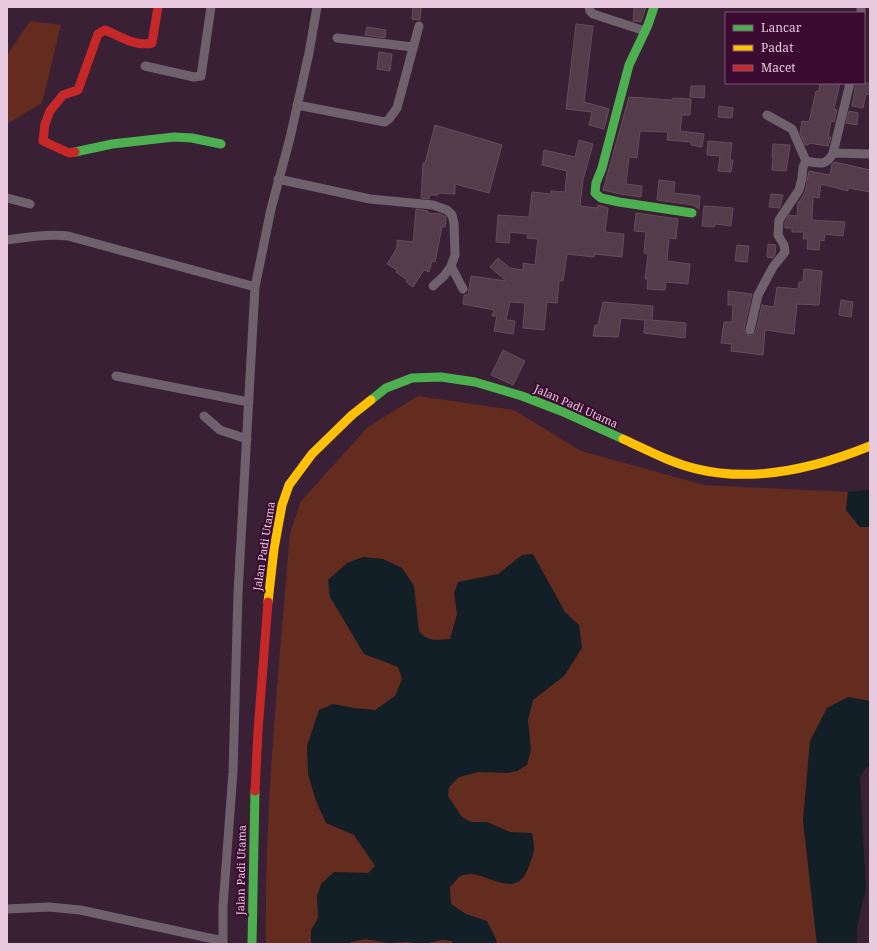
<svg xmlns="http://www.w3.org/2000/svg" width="877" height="951" font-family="'Noto Serif',serif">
  <rect width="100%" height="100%" fill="#3a2035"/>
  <path fill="#642b1f" d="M 30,21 L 61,25 L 42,103 L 7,124 L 7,55 Z
    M 418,396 L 514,410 L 581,451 L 704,485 L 848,492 L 846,510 L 860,527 L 870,527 L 870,701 L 848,697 L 803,820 L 817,944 L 266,944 C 264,807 279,669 290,533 L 301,501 L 368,427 Z"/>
  <path fill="#121f26" d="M 870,490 L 870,527 L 860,527 L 846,510 L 848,492 Z
    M 533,554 L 565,612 L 579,625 L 582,648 L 564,676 L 533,700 L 528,720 L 531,749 L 527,765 L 517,771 L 507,773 L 479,772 L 459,777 L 449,787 L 448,796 L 462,817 L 471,822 L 487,822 L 510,832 L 532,833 C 535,850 535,850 529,866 C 518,899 494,877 472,874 C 468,874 463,875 460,876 L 450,887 L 451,904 L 466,914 L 487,921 L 496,939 L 497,944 L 454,944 L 452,941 L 442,940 L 423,944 L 407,942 L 388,943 L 365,939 L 351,942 L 350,944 L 311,944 L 311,930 L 318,918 L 317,896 L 321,884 L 334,872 L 368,873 L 375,866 L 354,835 L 326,823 L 316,801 L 308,774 L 307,746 L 319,710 L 333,704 L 354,708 L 375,710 L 395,696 L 402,679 L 398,667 L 364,654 L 330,597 L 328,580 L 347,563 L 363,557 L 383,559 L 402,568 L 414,586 L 419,631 C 427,642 438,640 450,639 L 457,614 L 454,593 L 458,582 L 498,574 L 522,555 Z
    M 848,697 L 870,701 L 870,768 L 866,767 L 860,778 L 866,888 L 857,927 L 857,944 L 817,944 L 803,820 L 810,741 L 827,708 Z"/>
  <path fill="#543c4b" stroke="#654d5b" d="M 413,7 L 421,7 L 420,20 L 412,19 Z
    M 634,7 L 646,7 L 641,22 L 633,21 Z
    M 576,24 L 593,26 L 584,102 L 609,109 L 604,129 L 589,125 L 592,112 L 566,109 Z
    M 367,27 L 386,30 L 385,38 L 365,35 Z
    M 379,52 L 392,54 L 390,71 L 377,69 Z
    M 820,83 L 840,83 L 834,109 L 837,110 L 834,122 L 831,121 L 828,137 L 831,137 L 828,146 L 809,143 L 808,145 L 805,145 L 800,133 L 802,121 L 809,122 L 816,91 L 819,91 Z
    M 856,83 L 870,83 L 870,95 L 866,94 L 863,108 L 852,106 Z
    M 691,86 L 705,86 L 704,98 L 690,97 Z
    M 629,97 L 672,100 L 673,98 L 691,99 L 690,115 L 682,115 L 680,131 L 704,134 L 702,147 L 691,145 L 691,142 L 667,140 L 668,132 L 640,131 L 637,158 L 629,157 L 626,184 L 642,186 L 641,197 L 620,194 L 603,190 Z
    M 719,106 L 733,108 L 732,118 L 718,117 Z
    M 849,111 L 858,113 L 857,125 L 846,123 Z
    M 435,125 L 502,145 L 489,193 L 455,184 L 455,194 L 438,193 L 438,195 L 430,195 L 429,199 L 421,198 L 423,163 L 425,163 Z
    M 579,140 L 593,144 L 583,180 L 580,206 L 597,208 L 598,205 L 608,208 L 605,232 L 624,234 L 622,257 L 595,254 L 594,257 L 567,254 L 563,281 L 559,281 L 557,303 L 547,302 L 544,330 L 523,328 L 525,303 L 510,302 L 506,320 L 515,321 L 513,334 L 494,331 L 497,316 L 492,316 L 494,310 L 463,304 L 464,295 L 468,295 L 471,276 L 506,281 L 490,267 L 498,258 L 510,268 L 523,270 L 523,263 L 535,265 L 538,239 L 527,238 L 528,234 L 510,232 L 509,243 L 496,242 L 498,215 L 529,217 L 532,192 L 551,194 L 551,191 L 565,192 L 567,171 L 542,165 L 544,150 L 575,157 Z
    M 708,141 L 732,143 L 730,160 L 733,160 L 731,172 L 718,171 L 720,156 L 707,155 Z
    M 773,144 L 790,145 L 786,171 L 772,170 L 773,157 L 772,157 Z
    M 835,162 L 870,170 L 870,192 L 848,188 L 848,191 L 821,184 L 819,198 L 813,197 L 812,220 L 845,222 L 843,236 L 825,234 L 824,241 L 820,240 L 819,250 L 807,249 L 808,239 L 803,239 L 804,232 L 792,232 L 792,228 L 785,228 L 785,222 L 789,215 L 797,216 L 798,202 L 800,201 L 805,192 L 809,171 L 830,175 L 832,164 Z
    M 659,180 L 675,182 L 674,193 L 700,196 L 699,209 L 693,205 L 657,200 Z
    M 771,194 L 783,195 L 780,208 L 769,207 Z
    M 704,206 L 733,208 L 731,226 L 715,224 L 714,227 L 702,226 Z
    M 416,209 L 428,211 L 428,213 L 440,214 L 446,217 L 445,227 L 442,227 L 435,262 L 432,261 L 429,272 L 424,270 L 413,287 L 406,282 L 407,280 L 396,272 L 397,270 L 387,264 L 397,248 L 397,240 L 413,242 Z
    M 636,213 L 678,219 L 676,239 L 669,238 L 667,261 L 690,264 L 688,284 L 666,282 L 665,290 L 647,289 L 648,279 L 645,279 L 648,254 L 644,253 L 646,232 L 634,231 Z
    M 768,244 L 776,245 L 775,254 L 773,258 L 767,257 Z
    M 737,245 L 749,246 L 747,262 L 735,261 Z
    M 804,269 L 822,271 L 819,305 L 797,304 L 794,334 L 765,330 L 763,355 L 731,351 L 732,344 L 721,343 L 724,322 L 732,322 L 733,305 L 728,305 L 728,291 L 752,294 L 744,329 L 746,334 L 751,336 L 756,331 L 762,305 L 774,307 L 777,287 L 798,289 L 799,282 L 803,282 Z
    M 841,300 L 853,302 L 851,317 L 839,315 Z
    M 603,302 L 653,306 L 652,320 L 686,323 L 685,338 L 644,333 L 645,320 L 621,318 L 618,337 L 593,336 L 595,325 L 598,325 Z
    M 503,350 L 525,361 L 513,385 L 491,375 Z"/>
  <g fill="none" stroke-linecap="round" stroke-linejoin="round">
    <path stroke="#6e616b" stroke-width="9" d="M 589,7 L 590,11 L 593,14 L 645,31
      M 861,7 L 861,13
      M 337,38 L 413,47
      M 145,66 L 194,77 L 201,76 L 211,7
      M 297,105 L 385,122 L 389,119 L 397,108 L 419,26
      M 767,115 L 792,129 L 806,161
      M 833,153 L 870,154
      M 278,179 L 370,199 L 433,205 L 447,210 L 452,215 L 454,223 L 455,255 L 451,266 L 444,276 L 433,286
      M 7,198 L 30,204
      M 7,240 C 28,237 47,234 68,236 L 255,287
      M 451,266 L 463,289
      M 750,330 L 758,295 L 773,267 L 785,252 L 784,245 L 778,235 L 779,220 L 799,190 L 802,178 L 803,167 L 806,161 C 819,163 826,167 833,153 L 850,83
      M 116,376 L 249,402
      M 204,416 L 220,430 L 247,439
      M 7,909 L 49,907 L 80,910 L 223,941
      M 223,944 L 223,906 L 233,772 L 238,593 L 255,287 L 271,209 L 290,138 L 309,53 L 317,7"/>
    <path stroke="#4caf50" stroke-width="9" d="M 654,7 L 648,25 L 629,65 L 602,168 L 596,183 L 595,193 L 601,198 L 619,202 L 692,213
      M 75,152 L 112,144 L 174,137 L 192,138 L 221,144
      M 371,400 L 386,388 L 412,378 L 441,377 L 475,382 L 522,396 L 561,411 L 623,439
      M 252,944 L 255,791"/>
    <path stroke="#ffc107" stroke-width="9" d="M 623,439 C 647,450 671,463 697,469 C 755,483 816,468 870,446
      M 268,602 L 274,549 L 282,505 L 289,485 L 312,454 L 352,415 L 371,400"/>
    <path stroke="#c62828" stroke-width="9" d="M 75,152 L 69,153 L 43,141 L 45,124 L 50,111 L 63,95 L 78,90 L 98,34 L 105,30 C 120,36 135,47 152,43 L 158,7
      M 255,791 L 258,731 L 268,602"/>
  </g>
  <g text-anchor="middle" stroke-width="4" stroke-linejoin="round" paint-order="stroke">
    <g font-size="11" fill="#e7c8de" stroke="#3a0a31">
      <text transform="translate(576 406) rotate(24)" y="4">Jalan Padi Utama</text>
      <text transform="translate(264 546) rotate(-81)" y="4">Jalan Padi Utama</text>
      <text transform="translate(241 870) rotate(-89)" y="4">Jalan Padi Utama</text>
    </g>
  </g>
  <rect width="877" height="951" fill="none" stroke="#e7c8de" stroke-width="16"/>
  <rect x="725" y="12" width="140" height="72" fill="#3a0a31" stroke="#7f5676"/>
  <rect x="733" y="25" width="20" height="6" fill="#4caf50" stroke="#7f5676"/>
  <text x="761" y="32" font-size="12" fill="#e7c8de">Lancar</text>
  <rect x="733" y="45" width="20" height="6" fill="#ffc107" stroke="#7f5676"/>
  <text x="761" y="52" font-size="12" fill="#e7c8de">Padat</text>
  <rect x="733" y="65" width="20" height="6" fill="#c62828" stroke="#7f5676"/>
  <text x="761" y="72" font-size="12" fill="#e7c8de">Macet</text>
</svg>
